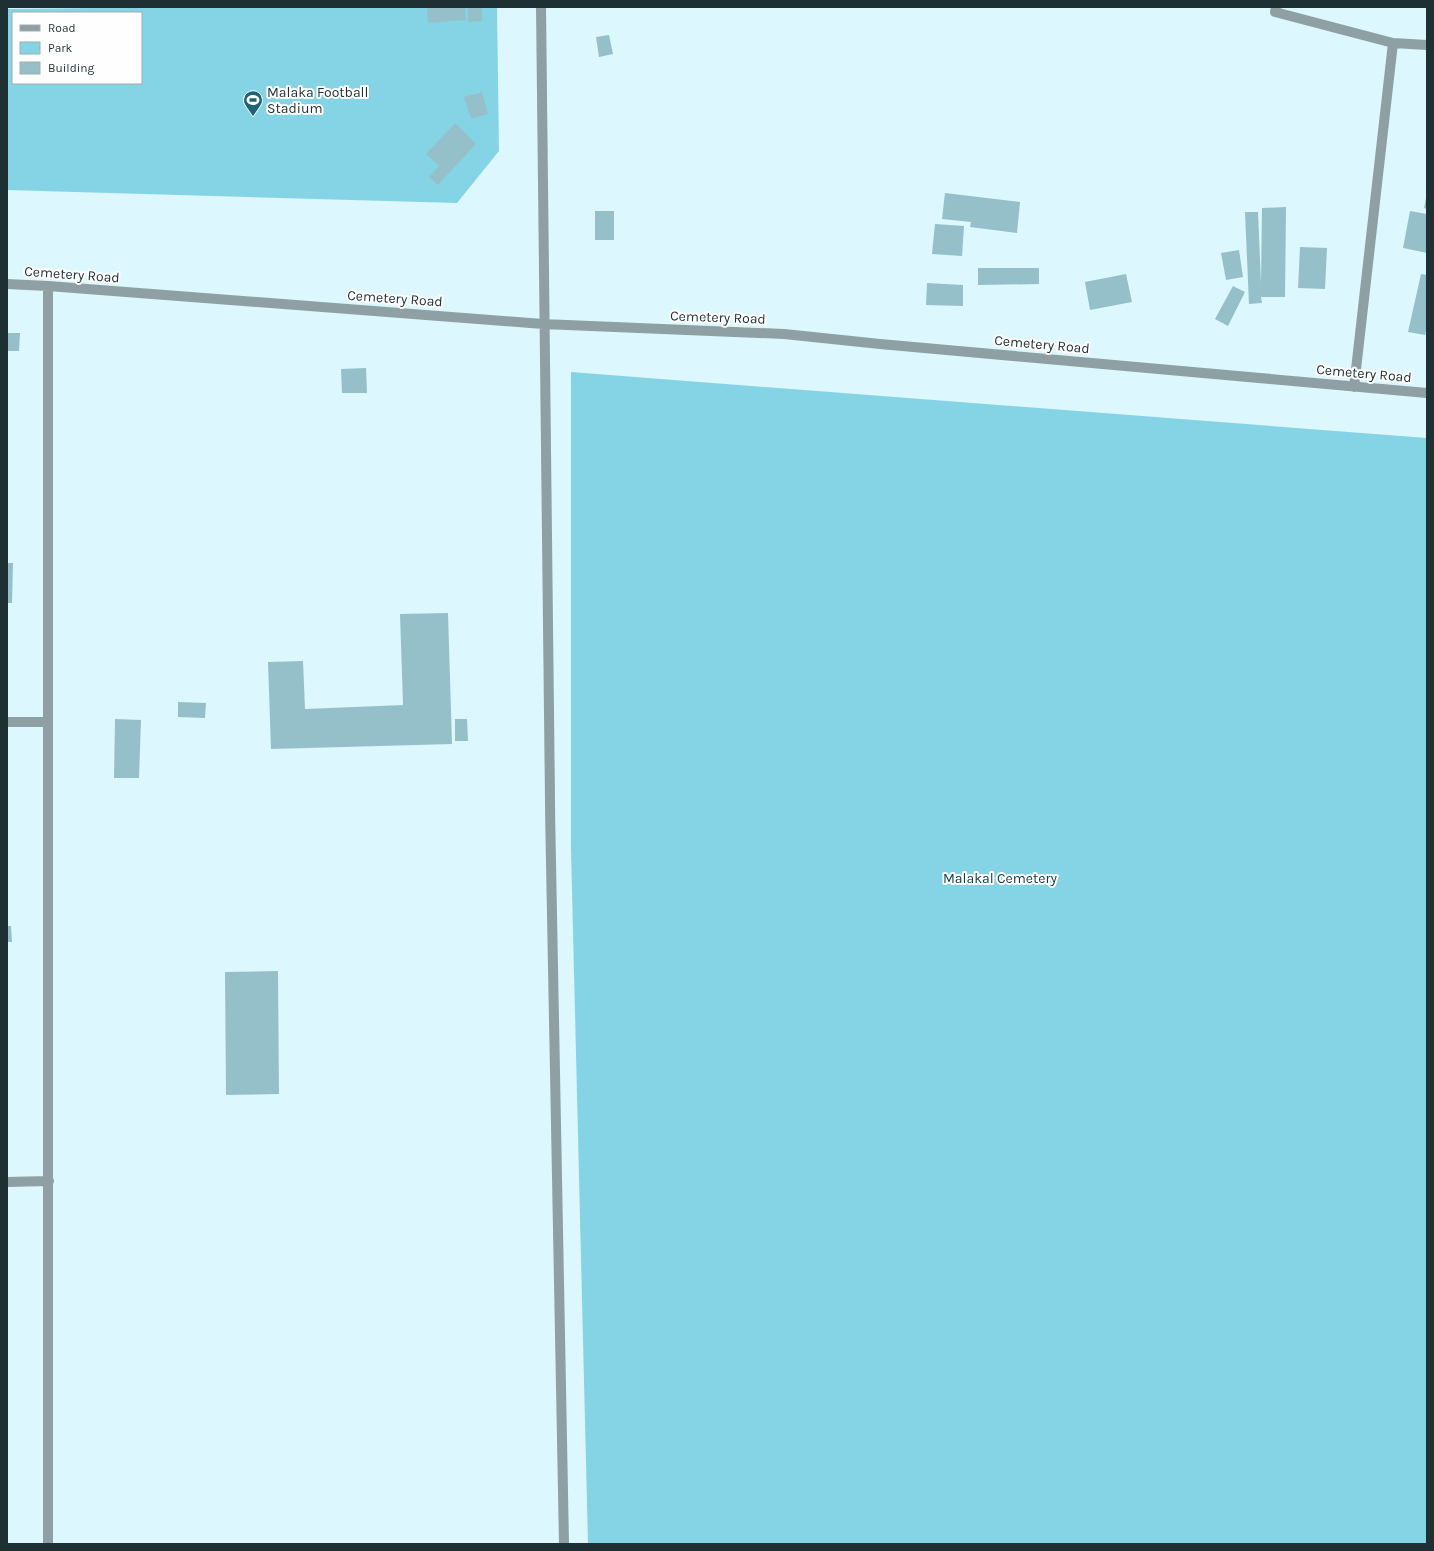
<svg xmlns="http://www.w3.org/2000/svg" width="1434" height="1551" font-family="Karla,sans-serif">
  <rect width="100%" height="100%" fill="#dcf7fd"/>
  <path fill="#85d4e5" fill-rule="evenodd" d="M 187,7 L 497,7 L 499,151 L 457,203 L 7,190 L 7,9 ZM 13,13 L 141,13 L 141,83 L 13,83 Z
    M 571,372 L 1427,438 L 1427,1544 L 588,1544 L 571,849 Z"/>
  <path fill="#95c0ca" d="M 427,7 L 465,7 L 466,20 L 428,23 Z
    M 468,7 L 482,7 L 482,21 L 468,22 Z
    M 609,35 L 613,54 L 599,57 L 596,37 Z
    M 482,92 L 488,114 L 471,119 L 464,97 Z
    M 455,123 L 476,144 L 438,185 L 429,177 L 439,166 L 426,154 Z
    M 945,193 L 1020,202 L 1017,233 L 970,227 L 971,222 L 942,219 Z
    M 1426,198 L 1427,198 L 1427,209 L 1424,208 Z
    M 1286,207 L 1285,297 L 1261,297 L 1262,303 L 1249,304 L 1245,212 L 1258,212 L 1261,283 L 1262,208 Z
    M 595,211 L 614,211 L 614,240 L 595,240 Z
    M 1410,211 L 1427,214 L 1427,253 L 1403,248 Z
    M 935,224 L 964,226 L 962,256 L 932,254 Z
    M 1300,247 L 1327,248 L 1325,289 L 1298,288 Z
    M 1239,250 L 1243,277 L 1226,280 L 1221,253 Z
    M 978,268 L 1039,268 L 1039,284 L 978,285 Z
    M 1126,274 L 1132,302 L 1090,310 L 1085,282 Z
    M 1421,274 L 1427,275 L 1427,328 L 1425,335 L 1408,332 Z
    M 927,283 L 963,285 L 963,306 L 926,305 Z
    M 1233,286 L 1245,292 L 1228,326 L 1215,319 Z
    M 7,333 L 20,333 L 19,351 L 7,351 Z
    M 366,368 L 367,393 L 342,393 L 341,369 Z
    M 7,563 L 13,563 L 12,603 L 7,603 Z
    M 448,613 L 452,744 L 271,749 L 268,662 L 303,661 L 305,709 L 403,705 L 400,614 Z
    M 178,702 L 206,703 L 205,718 L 178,717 Z
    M 115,719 L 141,720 L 139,778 L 114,778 Z
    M 455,719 L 467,719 L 468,741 L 455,741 Z
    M 7,926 L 11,926 L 12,942 L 7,942 Z
    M 278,971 L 279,1094 L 226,1095 L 225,972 Z"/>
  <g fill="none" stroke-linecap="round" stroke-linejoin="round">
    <path stroke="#8ea0a4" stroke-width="10" d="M 541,7 C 544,519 553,1032 564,1544
      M 1276,7 L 1275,12 L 1393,43 L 1354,387
      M 1393,43 L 1427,45
      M 7,284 L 48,286 L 543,324 L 784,334 L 880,344 L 1427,393
      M 7,722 L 48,722
      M 7,1182 L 49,1181
      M 48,1544 L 48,286"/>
  </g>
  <defs>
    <symbol id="stadium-pin" viewBox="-11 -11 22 30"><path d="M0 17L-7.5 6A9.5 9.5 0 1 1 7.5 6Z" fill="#1d6573" stroke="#fefefe"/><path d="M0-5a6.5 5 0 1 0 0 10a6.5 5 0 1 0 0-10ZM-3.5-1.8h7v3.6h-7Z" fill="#fff"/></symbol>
  </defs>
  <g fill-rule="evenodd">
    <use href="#stadium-pin" x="242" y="89" width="22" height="30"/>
  </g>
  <g text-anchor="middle" stroke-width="4" stroke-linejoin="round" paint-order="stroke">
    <g font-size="14" fill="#1e3033" stroke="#fefefe" text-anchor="start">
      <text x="267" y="97">Malaka Football<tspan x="267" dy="16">Stadium</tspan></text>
    </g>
    <g font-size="14" fill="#1e3033" stroke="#fefefe">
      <text transform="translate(72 274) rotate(4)" y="5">Cemetery Road</text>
      <text transform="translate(395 298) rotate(4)" y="5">Cemetery Road</text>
      <text transform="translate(718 317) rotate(2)" y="5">Cemetery Road</text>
      <text transform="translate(1042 344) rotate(5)" y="5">Cemetery Road</text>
      <text transform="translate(1364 373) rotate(5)" y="5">Cemetery Road</text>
    </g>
    <g font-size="14" fill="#0b3b44" stroke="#fefefe">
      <text x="1000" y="883">Malakal Cemetery</text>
    </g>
  </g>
  <rect width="1434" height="1551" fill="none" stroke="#1e3033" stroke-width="16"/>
  <rect x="12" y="12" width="130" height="72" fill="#fefefe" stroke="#a4acad"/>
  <rect x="20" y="25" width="20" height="6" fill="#8ea0a4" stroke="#a4acad"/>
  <text x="48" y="32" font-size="12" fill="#1e3033">Road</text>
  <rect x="20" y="42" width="20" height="12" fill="#85d4e5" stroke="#a4acad"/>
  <text x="48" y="52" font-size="12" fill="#1e3033">Park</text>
  <rect x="20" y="62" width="20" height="12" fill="#95c0ca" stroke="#a4acad"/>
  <text x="48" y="72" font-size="12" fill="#1e3033">Building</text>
</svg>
